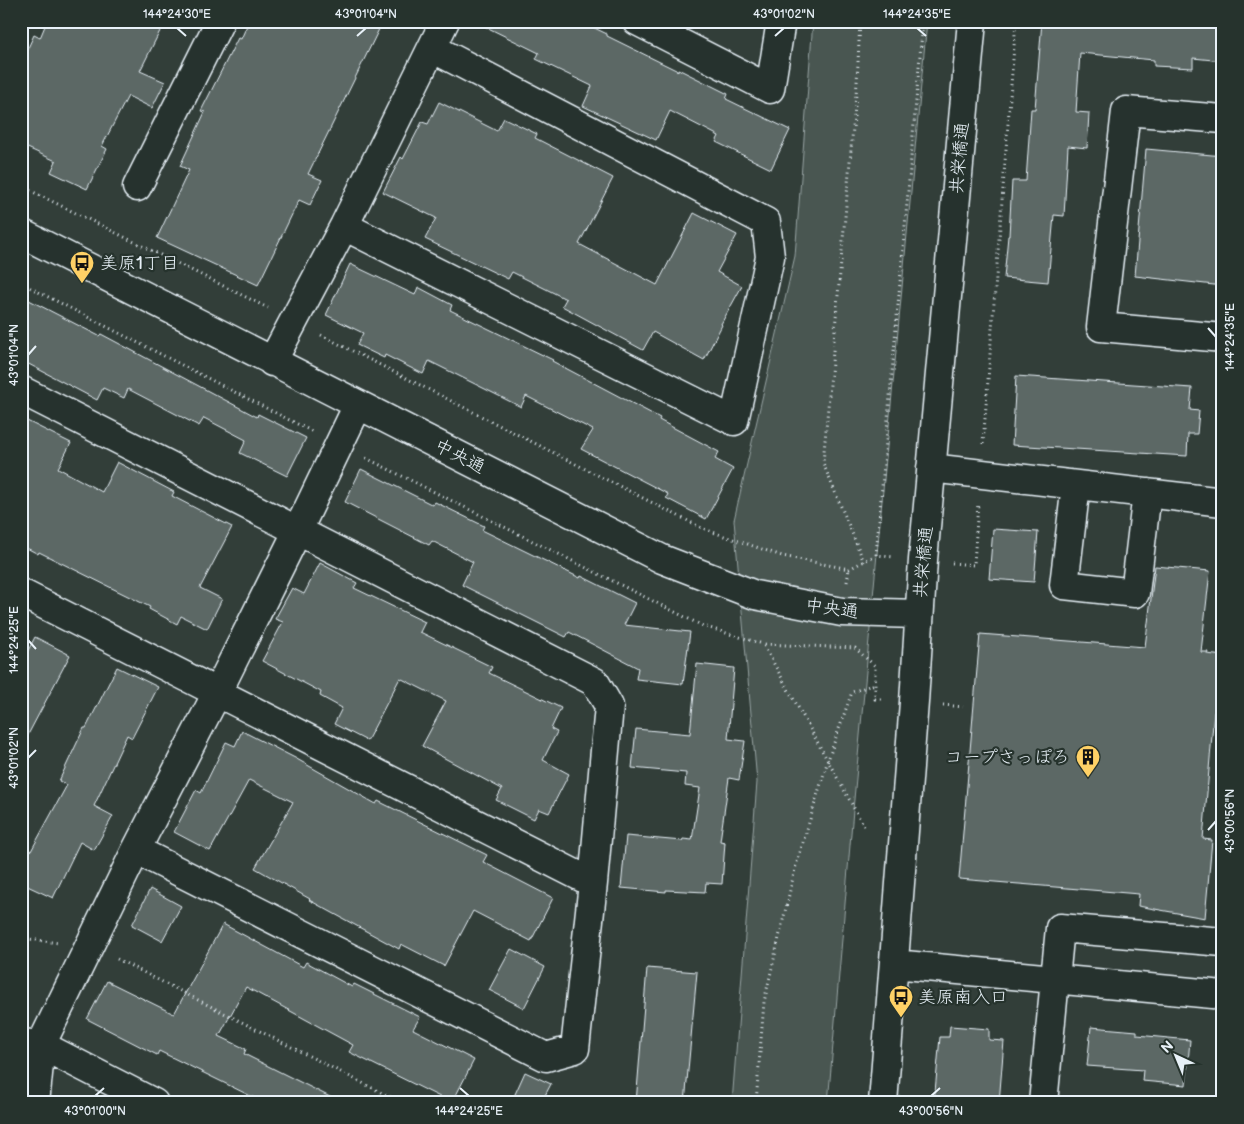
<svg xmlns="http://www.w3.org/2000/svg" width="1244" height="1124" font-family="'Balsamiq Sans','Klee One',sans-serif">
  <rect width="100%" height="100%" fill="#323e39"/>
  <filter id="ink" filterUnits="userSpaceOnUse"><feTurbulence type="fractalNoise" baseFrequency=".02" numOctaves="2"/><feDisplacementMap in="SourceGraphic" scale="10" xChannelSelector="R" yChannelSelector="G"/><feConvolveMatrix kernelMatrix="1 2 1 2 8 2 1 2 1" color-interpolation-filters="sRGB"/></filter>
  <g filter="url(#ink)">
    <path fill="#495651" stroke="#98a4a4" d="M 813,21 L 927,21 L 853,810 L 828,1103 L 732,1103 L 757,782 L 734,520 L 795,256 Z"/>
    <path fill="#5c6865" stroke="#e8f1f8" d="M 47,21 L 165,21 L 140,71 L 165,82 L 152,108 L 128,96 L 102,146 L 107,149 L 87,189 L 51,172 L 56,161 L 21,145 L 21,63 L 34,35 L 40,38 Z
      M 249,21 L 383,21 L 308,174 L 322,180 L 310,205 L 299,200 L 258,285 L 157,238 L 189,170 L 180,166 L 205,112 L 201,111 L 238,38 L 241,39 Z
      M 474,21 L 580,21 L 607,34 L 607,36 L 678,71 L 678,69 L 728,94 L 726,99 L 790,130 L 771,169 L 716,142 L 719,136 L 670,111 L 656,140 L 583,106 L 592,86 L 536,59 L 539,53 Z
      M 1042,21 L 1186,21 L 1223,25 L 1223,61 L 1193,58 L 1193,68 L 1154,66 L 1154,60 L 1080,53 L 1076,112 L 1089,113 L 1087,148 L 1068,146 L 1064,216 L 1054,215 L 1048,282 L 1004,278 L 1008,236 L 1009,236 L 1012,181 L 1026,181 L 1031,109 L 1035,109 Z
      M 439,102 L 497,131 L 504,118 L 537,134 L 535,138 L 613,178 L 579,244 L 657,285 L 694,213 L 737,235 L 717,272 L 742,286 L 721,324 L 722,325 L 704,360 L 653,332 L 643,350 L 562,306 L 566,299 L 512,272 L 508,279 L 425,239 L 436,218 L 383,192 L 401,157 L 403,159 L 422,122 L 428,124 Z
      M 1146,149 L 1223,156 L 1223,286 L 1135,276 Z
      M 350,264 L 415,295 L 418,287 L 452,305 L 450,310 L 553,360 L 552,361 L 660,418 L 659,420 L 719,452 L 715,459 L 733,469 L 706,519 L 666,498 L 668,494 L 581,449 L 593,430 L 526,396 L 521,407 L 429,361 L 423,374 L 385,355 L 384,358 L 357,345 L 363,333 L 326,315 Z
      M 29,300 L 99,336 L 101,334 L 257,417 L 258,414 L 306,438 L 287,476 L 240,453 L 246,440 L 204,418 L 199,426 L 128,389 L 124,398 L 103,388 L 97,400 L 21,360 L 21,315 Z
      M 1016,376 L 1192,388 L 1190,410 L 1199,411 L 1197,434 L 1188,434 L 1187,456 L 1012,445 Z
      M 21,418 L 71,443 L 58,468 L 102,492 L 117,462 L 174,492 L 172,496 L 232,527 L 200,588 L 222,599 L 207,629 L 181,616 L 177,624 L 149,609 L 150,607 L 39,552 L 38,554 L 21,545 Z
      M 361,469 L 433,505 L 435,502 L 484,526 L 482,530 L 580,578 L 581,576 L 635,603 L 624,625 L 690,632 L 683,684 L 636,679 L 638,668 L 569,632 L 566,637 L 462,585 L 473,562 L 432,541 L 429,545 L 345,502 Z
      M 993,529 L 1038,532 L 1034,582 L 989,579 Z
      M 320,563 L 357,583 L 354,588 L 425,622 L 420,632 L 492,667 L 489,673 L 561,708 L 551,729 L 557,732 L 543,760 L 569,774 L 549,813 L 539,809 L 534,819 L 496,800 L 502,789 L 422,746 L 446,701 L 400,678 L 367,741 L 334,724 L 342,708 L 320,696 L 321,692 L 262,661 L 283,622 L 275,619 L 292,588 L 304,594 Z
      M 1155,566 L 1210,571 L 1201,652 L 1208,652 L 1207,654 L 1223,656 L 1223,713 L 1214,712 L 1203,839 L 1212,840 L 1205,918 L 1138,906 L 1139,894 L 959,879 L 980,634 L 1145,647 Z
      M 35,637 L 70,655 L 21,748 L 21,664 Z
      M 697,664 L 734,668 L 728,739 L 745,741 L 739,780 L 729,778 L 720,841 L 725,842 L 722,884 L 706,883 L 705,892 L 666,890 L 666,892 L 621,888 L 626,836 L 682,841 L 683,839 L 692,840 L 700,788 L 685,786 L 686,773 L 632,768 L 636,729 L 690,734 Z
      M 117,667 L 158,687 L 132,738 L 127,735 L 94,806 L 113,816 L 94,850 L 80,842 L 53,898 L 21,883 L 21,847 L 31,851 L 67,785 L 59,781 L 84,728 L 86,728 Z
      M 242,731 L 295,758 L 376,804 L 378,801 L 487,855 L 483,862 L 553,898 L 531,941 L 473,911 L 444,966 L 401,944 L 399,949 L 309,900 L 310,899 L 255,868 L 293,802 L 249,780 L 210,851 L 174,832 L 196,790 L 201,793 L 226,742 L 235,746 Z
      M 150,889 L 181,906 L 162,941 L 132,925 Z
      M 223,924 L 303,967 L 306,962 L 352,987 L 354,984 L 420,1017 L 413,1029 L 474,1060 L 452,1103 L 349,1052 L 353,1045 L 246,987 L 219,1036 L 246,1049 L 244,1054 L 342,1103 L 265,1103 L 159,1051 L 157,1055 L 87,1019 L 107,981 L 174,1014 Z
      M 511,949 L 545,967 L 524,1008 L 489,990 Z
      M 647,968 L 697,972 L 685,1103 L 636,1103 Z
      M 950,1026 L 989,1029 L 989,1040 L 1004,1041 L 999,1103 L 934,1103 L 940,1037 L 949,1037 Z
      M 1091,1027 L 1137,1031 L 1137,1035 L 1190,1040 L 1186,1085 L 1142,1081 L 1143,1070 L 1087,1066 Z
      M 525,1072 L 551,1084 L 541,1103 L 511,1103 Z"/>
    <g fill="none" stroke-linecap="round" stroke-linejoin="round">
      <defs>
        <path id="minor" d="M 637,21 L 770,89 L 781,21
          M 1223,119 L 1126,111 L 1101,327 L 1223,338
          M 137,187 L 220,21
          M 344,226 L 734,421 L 770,257 L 766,222 L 432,48
          M 21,233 L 662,559 L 755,595 L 842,612 L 919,614
          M 272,362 L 344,226 L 445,21
          M 21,390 L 595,682 L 609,706 L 593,883 L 575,1049 L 546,1057 L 136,850
          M 931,468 L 1223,502
          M 1076,485 L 1064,585 L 1135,593 L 1147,493
          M 21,593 L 593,883
          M 894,964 L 1223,995
          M 21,1043 L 41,1045 L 154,1103
          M 35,1103 L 41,1045 L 136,850 L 217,693 L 298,530 L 358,405
          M 883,1103 L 914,702 L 923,560 L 972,21
          M 1043,1103 L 1060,928 L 1223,942"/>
      </defs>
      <use href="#minor" stroke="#e8f1f8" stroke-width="31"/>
      <path stroke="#e8f1f8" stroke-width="3" stroke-dasharray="1 4" stroke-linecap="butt" d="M 860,21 L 857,83 L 823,463 L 864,562
        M 21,186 L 268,308
        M 21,283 L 313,432
        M 321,335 L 704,529 L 782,556 L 849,569 L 876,555 L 894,557
        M 983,444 L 1016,21
        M 366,458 L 703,626 L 763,644
        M 876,555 L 923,21
        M 952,563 L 974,565 L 978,503
        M 847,582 L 849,569
        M 943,705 L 963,707
        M 864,826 L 763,644 L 855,648 L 875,666 L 875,699 L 884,699
        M 21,938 L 59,943
        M 117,959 L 402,1103
        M 756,1103 L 764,1002 L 795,869 L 828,760 L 852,692 L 875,684"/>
      <use href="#minor" stroke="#26332d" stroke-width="28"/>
    </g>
  </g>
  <path fill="none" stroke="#e8f1f8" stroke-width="2" d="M 177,28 L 186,36M 917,28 L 926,36M 357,36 L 366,28M 775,36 L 784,28M 1208,328 L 1216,337M 28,355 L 36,346M 28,640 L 36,649M 28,758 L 36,750M 1208,830 L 1216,821M 460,1088 L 469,1096M 95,1096 L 104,1088M 931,1096 L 940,1088"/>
  <defs>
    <symbol id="bus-pin" viewBox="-11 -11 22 30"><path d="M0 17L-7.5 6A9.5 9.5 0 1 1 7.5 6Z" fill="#ffd166" stroke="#26332d"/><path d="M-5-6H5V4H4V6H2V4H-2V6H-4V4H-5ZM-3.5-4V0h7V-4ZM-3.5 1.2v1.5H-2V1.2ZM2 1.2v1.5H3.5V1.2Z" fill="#111"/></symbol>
    <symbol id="building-pin" viewBox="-11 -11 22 30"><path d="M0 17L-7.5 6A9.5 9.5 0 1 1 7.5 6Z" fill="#ffd166" stroke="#26332d"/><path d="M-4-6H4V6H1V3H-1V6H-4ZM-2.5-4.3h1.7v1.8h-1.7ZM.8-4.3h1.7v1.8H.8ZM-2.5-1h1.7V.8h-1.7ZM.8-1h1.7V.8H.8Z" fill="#111"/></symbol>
  </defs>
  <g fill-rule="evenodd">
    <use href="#bus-pin" x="68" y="249" width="28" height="38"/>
    <use href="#building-pin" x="1074" y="743" width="28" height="38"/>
    <use href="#bus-pin" x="887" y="983" width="28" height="38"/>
  </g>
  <g text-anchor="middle" stroke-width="4.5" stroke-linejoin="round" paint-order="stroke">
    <g font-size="18" fill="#e8f1f8" stroke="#26332d">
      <text transform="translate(959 158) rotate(-85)" y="6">共栄橋通</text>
      <text transform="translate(460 456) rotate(27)" y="6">中央通</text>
      <text transform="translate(923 562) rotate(-85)" y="6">共栄橋通</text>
      <text transform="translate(832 608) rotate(8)" y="6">中央通</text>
    </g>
    <g font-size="18" fill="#e8f1f8" stroke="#26332d" text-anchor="start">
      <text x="100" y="269">美原1丁目</text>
      <text x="1070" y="763" text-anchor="end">コープさっぽろ</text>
      <text x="918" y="1003">美原南入口</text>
    </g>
  </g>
  <rect width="1244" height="1124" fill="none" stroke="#26332d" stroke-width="55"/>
  <g transform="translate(1176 1056) rotate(316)" stroke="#26332d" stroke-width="4" paint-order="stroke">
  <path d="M0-4L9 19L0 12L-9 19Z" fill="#e8f1f8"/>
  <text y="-8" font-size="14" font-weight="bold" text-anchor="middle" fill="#e8f1f8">N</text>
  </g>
  <rect x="28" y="28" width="1188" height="1068" fill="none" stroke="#e8f1f8" stroke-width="2"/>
  <g font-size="12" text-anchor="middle" fill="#e8f1f8">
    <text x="177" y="18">144°24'30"E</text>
    <text x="366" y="18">43°01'04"N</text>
    <text x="784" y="18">43°01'02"N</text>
    <text x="917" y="18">144°24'35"E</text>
    <text transform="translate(1230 337) rotate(-90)" y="4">144°24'35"E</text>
    <text transform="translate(14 355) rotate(-90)" y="4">43°01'04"N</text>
    <text transform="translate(14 640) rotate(-90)" y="4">144°24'25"E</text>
    <text transform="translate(14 758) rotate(-90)" y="4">43°01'02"N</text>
    <text transform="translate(1230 821) rotate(-90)" y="4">43°00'56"N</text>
    <text x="95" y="1115">43°01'00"N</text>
    <text x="469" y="1115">144°24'25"E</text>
    <text x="931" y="1115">43°00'56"N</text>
  </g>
</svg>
